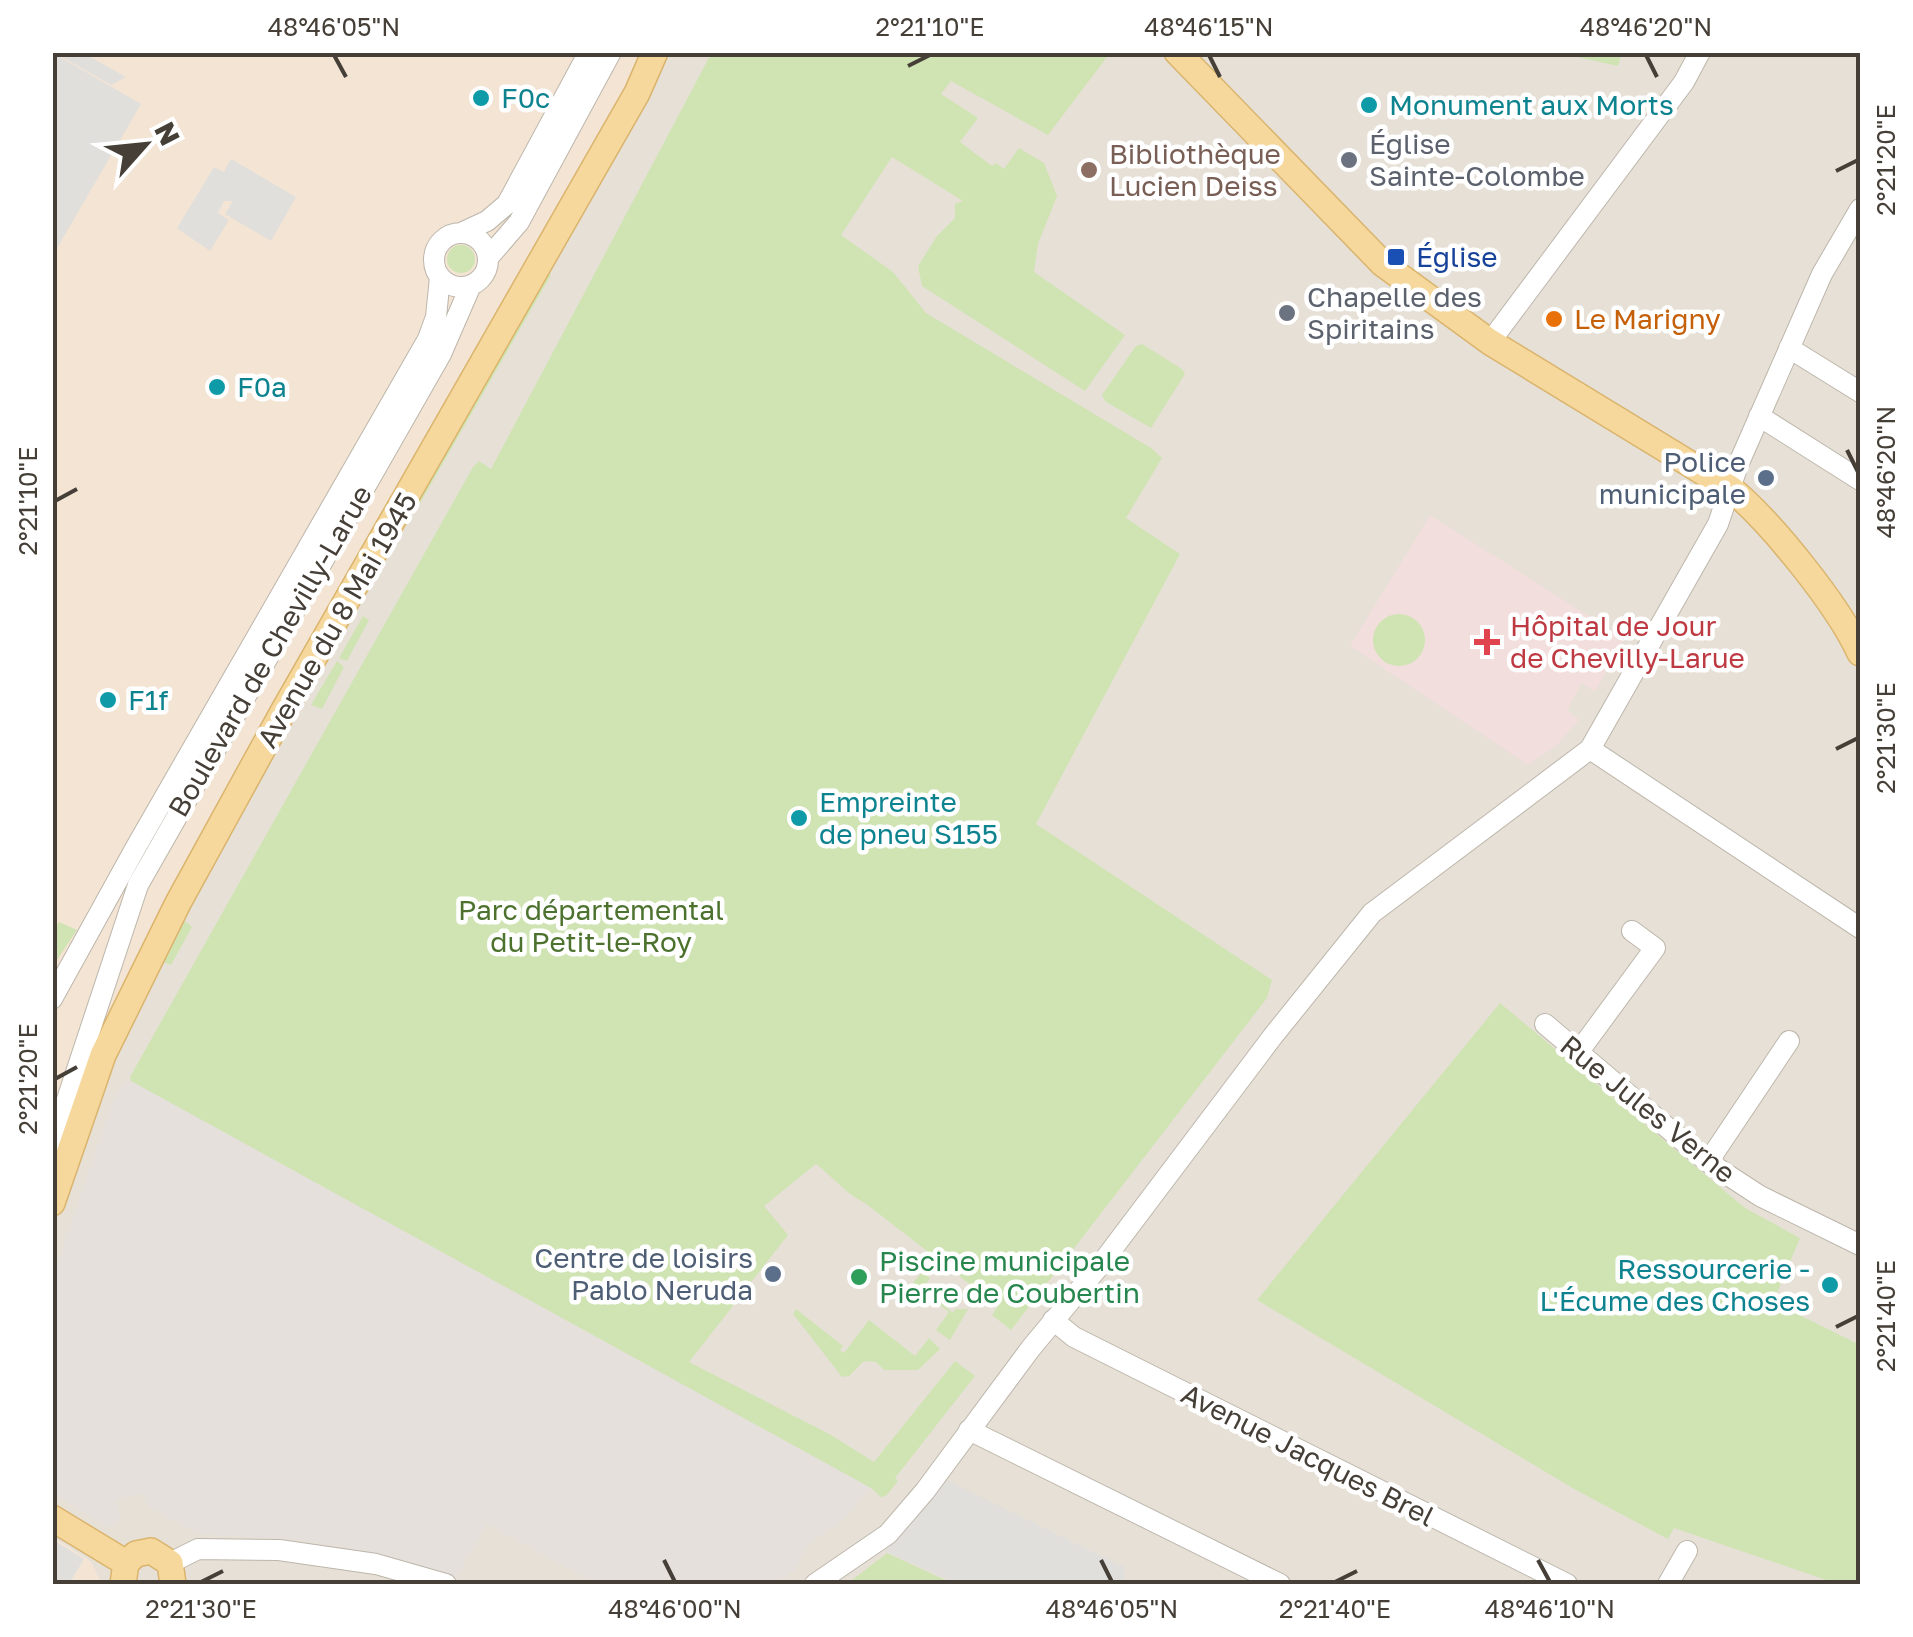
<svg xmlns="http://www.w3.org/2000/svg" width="1913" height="1637" font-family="'Golos Text',sans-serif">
  <rect width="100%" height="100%" fill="#f2efe8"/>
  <path fill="#e6e0d6" d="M 644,53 L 1860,53 L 1860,1584 L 102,1584 L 91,1562 L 53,1537 L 53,1177 L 105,1022 L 177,878 L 600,142 Z"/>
  <path fill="#f3e4d4" d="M 53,53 L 644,53 L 600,142 L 177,878 L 105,1022 L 53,1177 Z
    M 52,1537 L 91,1562 L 102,1584 L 53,1584 Z"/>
  <path fill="#e5e0dc" d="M 131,1081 L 138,1084 L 871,1488 L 842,1521 L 808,1544 L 794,1571 L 773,1584 L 596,1584 L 487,1524 L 457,1577 L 405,1560 L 344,1547 L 301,1540 L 198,1534 L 149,1507 L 144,1493 L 116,1499 L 120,1517 L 118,1525 L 109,1528 L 53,1493 L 53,1277 L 112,1103 L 123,1083 Z"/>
  <path fill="#f2dedc" d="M 1430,515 L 1625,639 L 1595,692 L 1582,683 L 1567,710 L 1579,720 L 1557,745 L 1528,765 L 1350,646 Z"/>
  <path fill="#d0e4b3" d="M 712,52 L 1110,53 L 1048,135 L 951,81 L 941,94 L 978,118 L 960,142 L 992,166 L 996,163 L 1004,169 L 1019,148 L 1044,163 L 1057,196 L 1038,244 L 1034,272 L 1125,335 L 1085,391 L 922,286 L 918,266 L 937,236 L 955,218 L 955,204 L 963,201 L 892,157 L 841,235 L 893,272 L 926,313 L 1151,448 L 1162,458 L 1126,518 L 1180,554 L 1036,824 L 1272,980 L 1267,998 L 1011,1330 L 992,1315 L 998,1306 L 865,1203 C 846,1194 833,1177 816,1164 L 764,1206 L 788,1235 L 741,1295 L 739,1303 L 736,1302 L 689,1362 L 831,1435 L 874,1462 L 955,1361 L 975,1376 L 895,1478 L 898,1481 L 886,1496 L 881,1497 L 871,1488 L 131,1081 L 130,1077 L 473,467 L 479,461 L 491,469 Z
    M 1559,53 L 1622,53 L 1618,66 Z
    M447 259a14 14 0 1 1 28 0a14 14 0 1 1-28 0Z
    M 546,272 L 551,275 L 419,505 L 415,501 Z
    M 1142,344 L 1182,369 L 1185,374 L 1151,428 L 1106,402 L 1102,395 L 1136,346 Z
    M1373 640a26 26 0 1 1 52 0a26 26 0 1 1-52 0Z
    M 363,616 L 369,620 L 347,661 L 339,658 Z
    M 337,661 L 344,667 L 322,709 L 311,705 Z
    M 179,916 L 192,927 L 171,965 L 157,960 Z
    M 59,922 L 77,930 L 55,963 L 53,932 Z
    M 1500,1003 L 1745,1208 L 1800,1238 L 1773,1302 L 1860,1345 L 1860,1584 L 1838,1584 L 1674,1528 L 1668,1539 L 1576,1490 L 1257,1300 Z
    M 922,1272 L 930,1278 L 925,1285 L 938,1295 L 935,1298 L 953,1313 L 956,1309 L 968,1309 L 950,1340 L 936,1330 L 949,1312 L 912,1284 Z
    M 796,1309 L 843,1346 L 840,1350 L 844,1353 L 869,1320 L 915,1356 L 929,1338 L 940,1349 L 918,1370 L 884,1370 L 876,1362 L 864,1361 L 849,1376 L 842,1377 L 793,1314 Z
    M 887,1553 L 954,1584 L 847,1584 Z"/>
  <path fill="#e1dfdc" d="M 53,53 L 141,104 L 53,255 Z
    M 55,53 L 83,53 L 126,77 L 111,85 Z
    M 231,159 L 296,197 L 271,241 L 225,214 L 233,201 L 224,201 L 218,213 L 229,220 L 210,251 L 177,228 L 214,167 L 224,172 Z
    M 942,1478 L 1124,1567 L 1124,1584 L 958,1584 L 885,1551 Z
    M 53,1540 L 84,1559 L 69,1584 L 53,1584 Z"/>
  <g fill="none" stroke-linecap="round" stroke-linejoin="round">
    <defs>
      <path id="minor" d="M434 260a27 27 0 1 1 54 0a27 27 0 1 1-54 0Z
        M 461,233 L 487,221 L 507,204 L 589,52
        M 488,258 L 519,222 L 611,52
        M 1490,342 L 1684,82 L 1700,52
        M 1789,348 L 1860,392
        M 1759,416 L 1860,480
        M 1590,749 L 1860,928
        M 52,999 L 136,847 L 428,339 L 436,317 L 440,277
        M 1545,1024 L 1708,1162 L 1760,1196 L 1860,1245
        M 1577,1054 L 1655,948 L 1632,931
        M 52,1145 L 138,885 L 441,354 L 471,285
        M 1708,1162 L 1789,1041
        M 1053,1320 L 1074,1337 L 1567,1584
        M 969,1430 L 1280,1584
        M 170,1563 L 198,1549 L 279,1550 L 376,1564 L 446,1584
        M 815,1584 L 888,1534 L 925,1491 L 1031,1348 L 1101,1264 L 1273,1036 L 1372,913 L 1590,749 L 1718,524 L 1738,465 L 1822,274 L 1860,209
        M 1668,1584 L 1687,1551"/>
      <path id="major" d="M 1177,52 L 1383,264 L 1490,342 L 1731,489 C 1771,522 1838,605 1860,653
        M 52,1203 L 103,1055 L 178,903 L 284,710 L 637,93 L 655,52
        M 52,1518 L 126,1563
        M 123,1584 L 126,1563 L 136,1554 L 151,1551 L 170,1563 L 173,1584"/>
    </defs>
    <use href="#minor" stroke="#bdb6ab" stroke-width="22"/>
    <use href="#major" stroke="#dab46d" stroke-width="28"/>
    <use href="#minor" stroke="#fff" stroke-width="20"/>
    <use href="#major" stroke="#f6d89c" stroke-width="25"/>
  </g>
  <path fill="none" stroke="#453f37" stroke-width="4" d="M 334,55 L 346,77M 1209,55 L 1220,77M 1646,55 L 1657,77M 908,66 L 930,55M 1836,171 L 1858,160M 1847,450 L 1858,472M 55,501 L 77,489M 1836,749 L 1858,738M 55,1079 L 77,1067M 1836,1327 L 1858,1316M 664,1560 L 675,1582M 1101,1560 L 1112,1582M 1538,1560 L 1550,1582M 201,1582 L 223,1571M 1335,1582 L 1357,1571"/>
  <g fill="#0f9aa8" stroke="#fff" stroke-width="4">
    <circle cx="481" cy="98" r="10"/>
    <circle cx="1369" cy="105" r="10"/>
    <circle cx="217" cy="387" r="10"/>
    <circle cx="108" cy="700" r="10"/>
    <circle cx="799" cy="818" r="10"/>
    <circle cx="1830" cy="1285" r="10"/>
  </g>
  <g fill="#6b7280" stroke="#fff" stroke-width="4">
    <circle cx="1349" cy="160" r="10"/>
    <circle cx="1287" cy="313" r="10"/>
  </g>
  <circle fill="#8d6e63" stroke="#fff" stroke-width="4" cx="1089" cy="170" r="10"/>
  <rect fill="#1a4fb4" stroke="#fff" stroke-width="4" x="1386" y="247" width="20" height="20" rx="5"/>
  <circle fill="#e8710a" stroke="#fff" stroke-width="4" cx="1554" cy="319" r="10"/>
  <g fill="#5c6f8a" stroke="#fff" stroke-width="4">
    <circle cx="1766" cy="478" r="10"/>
    <circle cx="773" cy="1274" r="10"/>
  </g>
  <path fill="#e0444e" stroke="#fff" stroke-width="4" d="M1482 627h10v10h10v10h-10v10h-10v-10h-10v-10h10z"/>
  <circle fill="#2e9e5b" stroke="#fff" stroke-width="4" cx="859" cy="1277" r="10"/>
  <g text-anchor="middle" stroke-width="9" stroke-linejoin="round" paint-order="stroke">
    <g font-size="28" fill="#0d838f" stroke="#fff" text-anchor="start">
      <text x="501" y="108">F0c</text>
      <text x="1389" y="115">Monument aux Morts</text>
      <text x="237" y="397">F0a</text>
      <text x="128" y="710">F1f</text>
      <text x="819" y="812">Empreinte<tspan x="819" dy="32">de pneu S155</tspan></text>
      <text x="1810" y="1279" text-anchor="end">Ressourcerie -<tspan x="1810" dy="32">L'Écume des Choses</tspan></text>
    </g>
    <g font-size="28" fill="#5b616d" stroke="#fff" text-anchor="start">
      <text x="1369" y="154">Église<tspan x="1369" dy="32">Sainte-Colombe</tspan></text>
      <text x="1307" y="307">Chapelle des<tspan x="1307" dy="32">Spiritains</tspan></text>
    </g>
    <g font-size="28" fill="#785e54" stroke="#fff" text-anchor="start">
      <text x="1109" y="164">Bibliothèque<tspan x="1109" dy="32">Lucien Deiss</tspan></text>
    </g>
    <g font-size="28" fill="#164399" stroke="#fff" text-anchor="start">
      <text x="1416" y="267">Église</text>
    </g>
    <g font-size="28" fill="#c56008" stroke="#fff" text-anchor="start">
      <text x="1574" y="329">Le Marigny</text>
    </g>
    <g font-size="28" fill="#4e5e75" stroke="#fff" text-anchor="end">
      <text x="1746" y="472">Police<tspan x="1746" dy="32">municipale</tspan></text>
      <text x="753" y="1268">Centre de loisirs<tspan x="753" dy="32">Pablo Neruda</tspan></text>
    </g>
    <g font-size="28" fill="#453f37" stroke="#fff">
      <text transform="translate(337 620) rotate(-60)" y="10">Avenue du 8 Mai 1945</text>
      <text transform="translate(270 651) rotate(-60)" y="10">Boulevard de Chevilly-Larue</text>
      <text transform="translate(1648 1109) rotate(39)" y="10">Rue Jules Verne</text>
      <text transform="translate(1308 1455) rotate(27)" y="10">Avenue Jacques Brel</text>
    </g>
    <g font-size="28" fill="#be3a42" stroke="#fff" text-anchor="start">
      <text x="1510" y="636">Hôpital de Jour<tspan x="1510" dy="32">de Chevilly-Larue</tspan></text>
    </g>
    <g font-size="28" fill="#4c722e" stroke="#fff">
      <text x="591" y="920">Parc départemental<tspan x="591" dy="32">du Petit-le-Roy</tspan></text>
    </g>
    <g font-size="28" fill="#27864d" stroke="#fff" text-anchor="start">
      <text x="879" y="1271">Piscine municipale<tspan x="879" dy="32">Pierre de Coubertin</tspan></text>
    </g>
  </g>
  <rect width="1913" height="1637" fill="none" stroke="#ffffff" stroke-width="110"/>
  <g transform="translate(145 145) rotate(63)" stroke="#ffffff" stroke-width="8" paint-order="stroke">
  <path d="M0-8L18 38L0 25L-18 38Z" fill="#453f37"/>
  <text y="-15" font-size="28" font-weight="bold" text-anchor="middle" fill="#453f37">N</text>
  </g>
  <rect x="55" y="55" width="1803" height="1527" fill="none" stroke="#453f37" stroke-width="4"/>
  <g font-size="25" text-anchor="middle" fill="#453f37">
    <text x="334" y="36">48°46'05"N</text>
    <text x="930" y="36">2°21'10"E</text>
    <text x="1209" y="36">48°46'15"N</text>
    <text x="1646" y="36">48°46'20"N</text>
    <text transform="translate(1886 160) rotate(-90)" y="9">2°21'20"E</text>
    <text transform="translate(1886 472) rotate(-90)" y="9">48°46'20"N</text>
    <text transform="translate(28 501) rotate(-90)" y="9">2°21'10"E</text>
    <text transform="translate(1886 738) rotate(-90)" y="9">2°21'30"E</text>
    <text transform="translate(28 1079) rotate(-90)" y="9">2°21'20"E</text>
    <text transform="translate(1886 1316) rotate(-90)" y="9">2°21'40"E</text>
    <text x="201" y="1618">2°21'30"E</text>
    <text x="675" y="1618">48°46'00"N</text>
    <text x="1112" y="1618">48°46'05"N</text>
    <text x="1335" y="1618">2°21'40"E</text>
    <text x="1550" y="1618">48°46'10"N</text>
  </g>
</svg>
